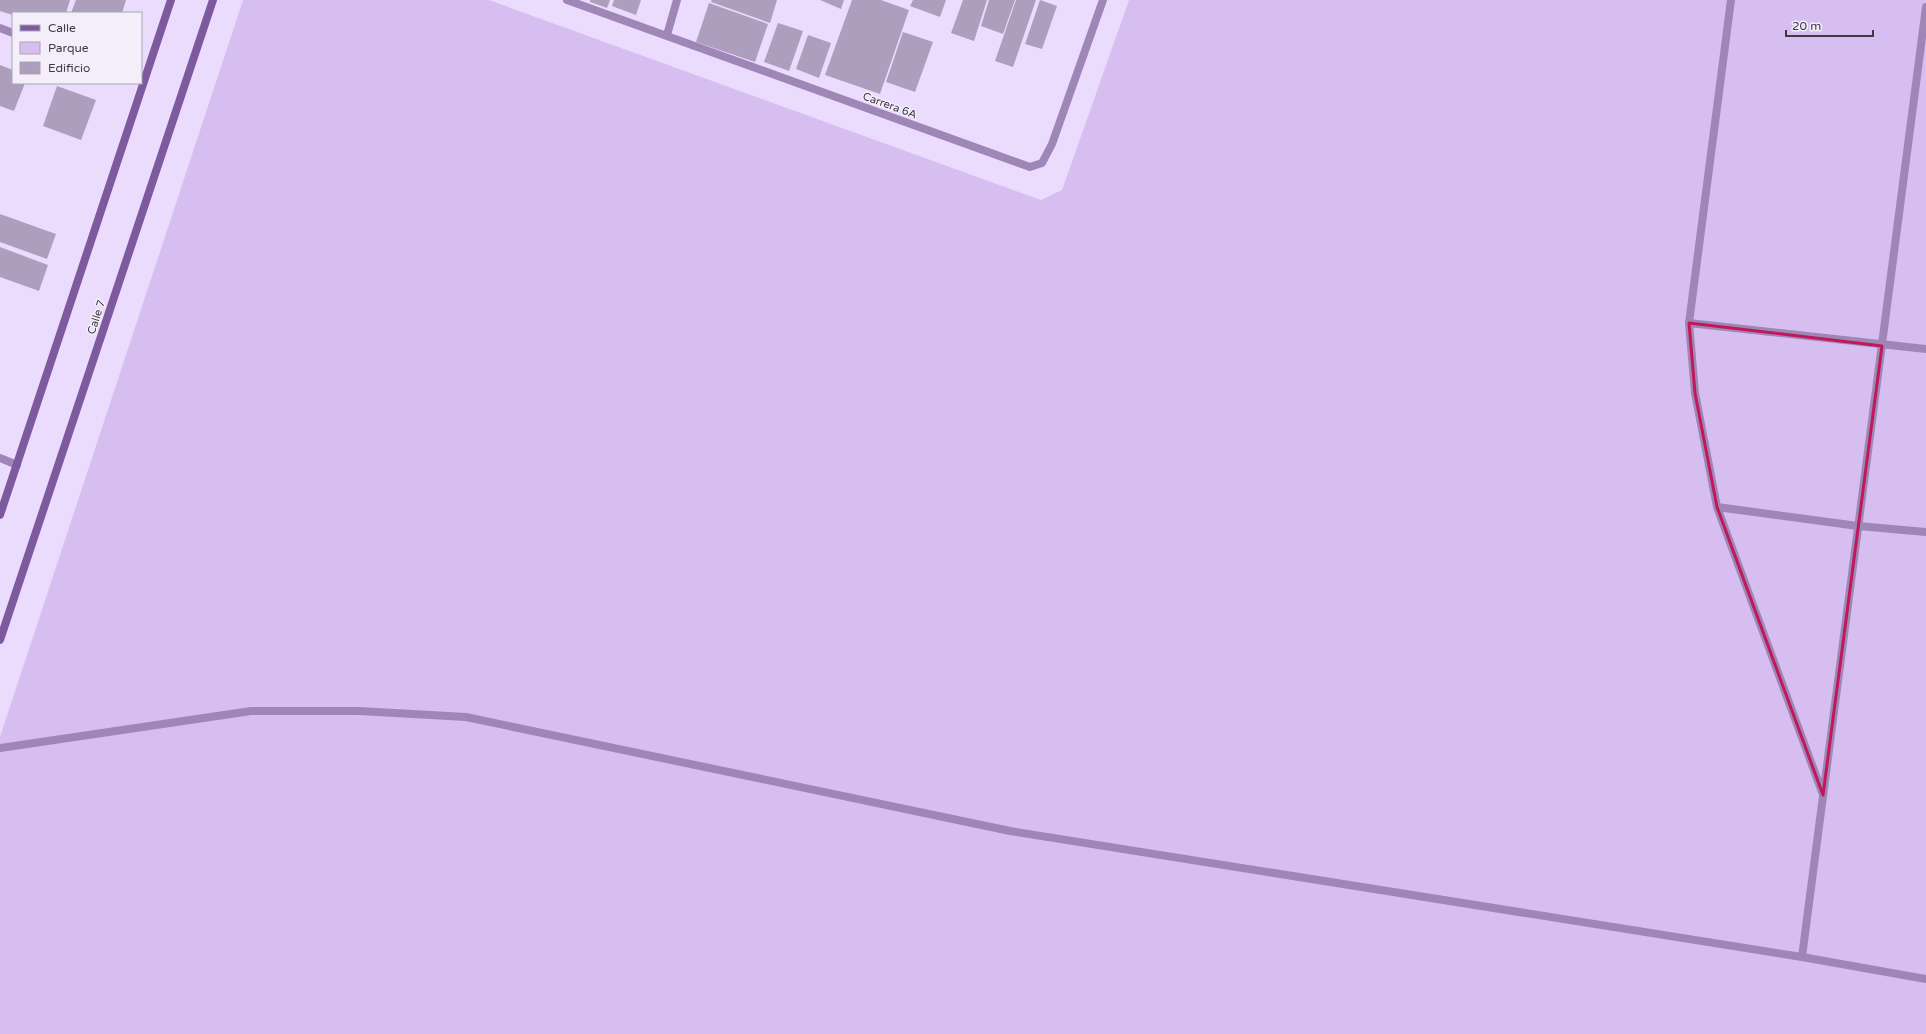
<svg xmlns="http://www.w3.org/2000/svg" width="1926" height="1034" font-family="'Varela Round',sans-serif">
  <rect width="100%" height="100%" fill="#ebdcfd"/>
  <path fill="#d7bef1" d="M 243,0 L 489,0 L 1041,200 L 1062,190 L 1129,0 L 1926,0 L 1926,1034 L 0,1034 L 0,737 Z"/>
  <path fill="#ad9ebd" d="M 0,0 L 70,0 L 66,13 L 13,13 L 13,15 L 0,11 Z
    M 76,0 L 126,0 L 122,13 L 71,13 Z
    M 590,0 L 610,0 L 607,8 L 590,2 Z
    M 614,0 L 641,0 L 636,15 L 612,6 Z
    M 712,0 L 777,0 L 770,23 L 711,2 Z
    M 820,0 L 844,0 L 841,9 Z
    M 852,0 L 881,0 L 909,10 L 880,94 L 825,75 Z
    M 913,0 L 946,0 L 940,17 L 910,6 Z
    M 963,0 L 987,0 L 974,41 L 951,33 Z
    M 989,0 L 1015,0 L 1003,34 L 981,26 Z
    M 1016,0 L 1036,0 L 1013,67 L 995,61 Z
    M 1040,0 L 1057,6 L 1042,49 L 1025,44 Z
    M 709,3 L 768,24 L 755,62 L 696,42 Z
    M 778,23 L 803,31 L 789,71 L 764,62 Z
    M 903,32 L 933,42 L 915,92 L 886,82 Z
    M 808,35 L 831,43 L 819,78 L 796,69 Z
    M 0,65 L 13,70 L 13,83 L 25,83 L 14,111 L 0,106 Z
    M 57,86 L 96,100 L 81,140 L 43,126 Z
    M 0,214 L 56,234 L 47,259 L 0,242 Z
    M 0,247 L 48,265 L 39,291 L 0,277 Z"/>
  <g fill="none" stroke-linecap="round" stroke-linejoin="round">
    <path stroke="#9e87b6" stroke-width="8" d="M 567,0 L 1030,167 L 1042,163 L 1052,144 L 1103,0
      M 1731,0 L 1689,323 L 1695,393 L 1717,507 L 1822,792
      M 0,28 L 13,33
      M 667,35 L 677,0
      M 1689,323 L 1926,349
      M 0,458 L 17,465
      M 1717,507 L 1858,526 L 1926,532
      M 0,748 L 251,711 L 359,711 L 466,717 L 1010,831 L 1802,957 L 1926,979
      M 1802,957 L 1926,7"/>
    <path stroke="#7d599e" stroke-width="8" d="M 0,515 L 171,0
      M 0,640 L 213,0"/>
  </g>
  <path fill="none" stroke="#c2185b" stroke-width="3" stroke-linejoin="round" d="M 1689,323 L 1882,346 L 1823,795 L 1717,507 L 1695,393 Z"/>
  <g text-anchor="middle" stroke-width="3" stroke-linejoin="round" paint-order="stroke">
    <g font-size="11" fill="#3f3946" stroke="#f4eefb">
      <text transform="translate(890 105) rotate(20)" y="4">Carrera 6A</text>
      <text transform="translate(96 317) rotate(-72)" y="4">Calle 7</text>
    </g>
  </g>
  <rect x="12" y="12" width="130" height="72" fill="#f4eefb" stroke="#aca6b3"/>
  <rect x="20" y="25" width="20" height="6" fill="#7d599e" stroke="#aca6b3"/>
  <text x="48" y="32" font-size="12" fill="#3f3946">Calle</text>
  <rect x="20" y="42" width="20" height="12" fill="#d7bef1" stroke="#aca6b3"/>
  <text x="48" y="52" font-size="12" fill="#3f3946">Parque</text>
  <rect x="20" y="62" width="20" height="12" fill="#ad9ebd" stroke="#aca6b3"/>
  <text x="48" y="72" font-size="12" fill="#3f3946">Edificio</text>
  <path d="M1786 30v6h87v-6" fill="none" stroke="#3f3946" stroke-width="2"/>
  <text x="1792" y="30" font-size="12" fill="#3f3946" stroke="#f4eefb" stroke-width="3" paint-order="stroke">20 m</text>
</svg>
